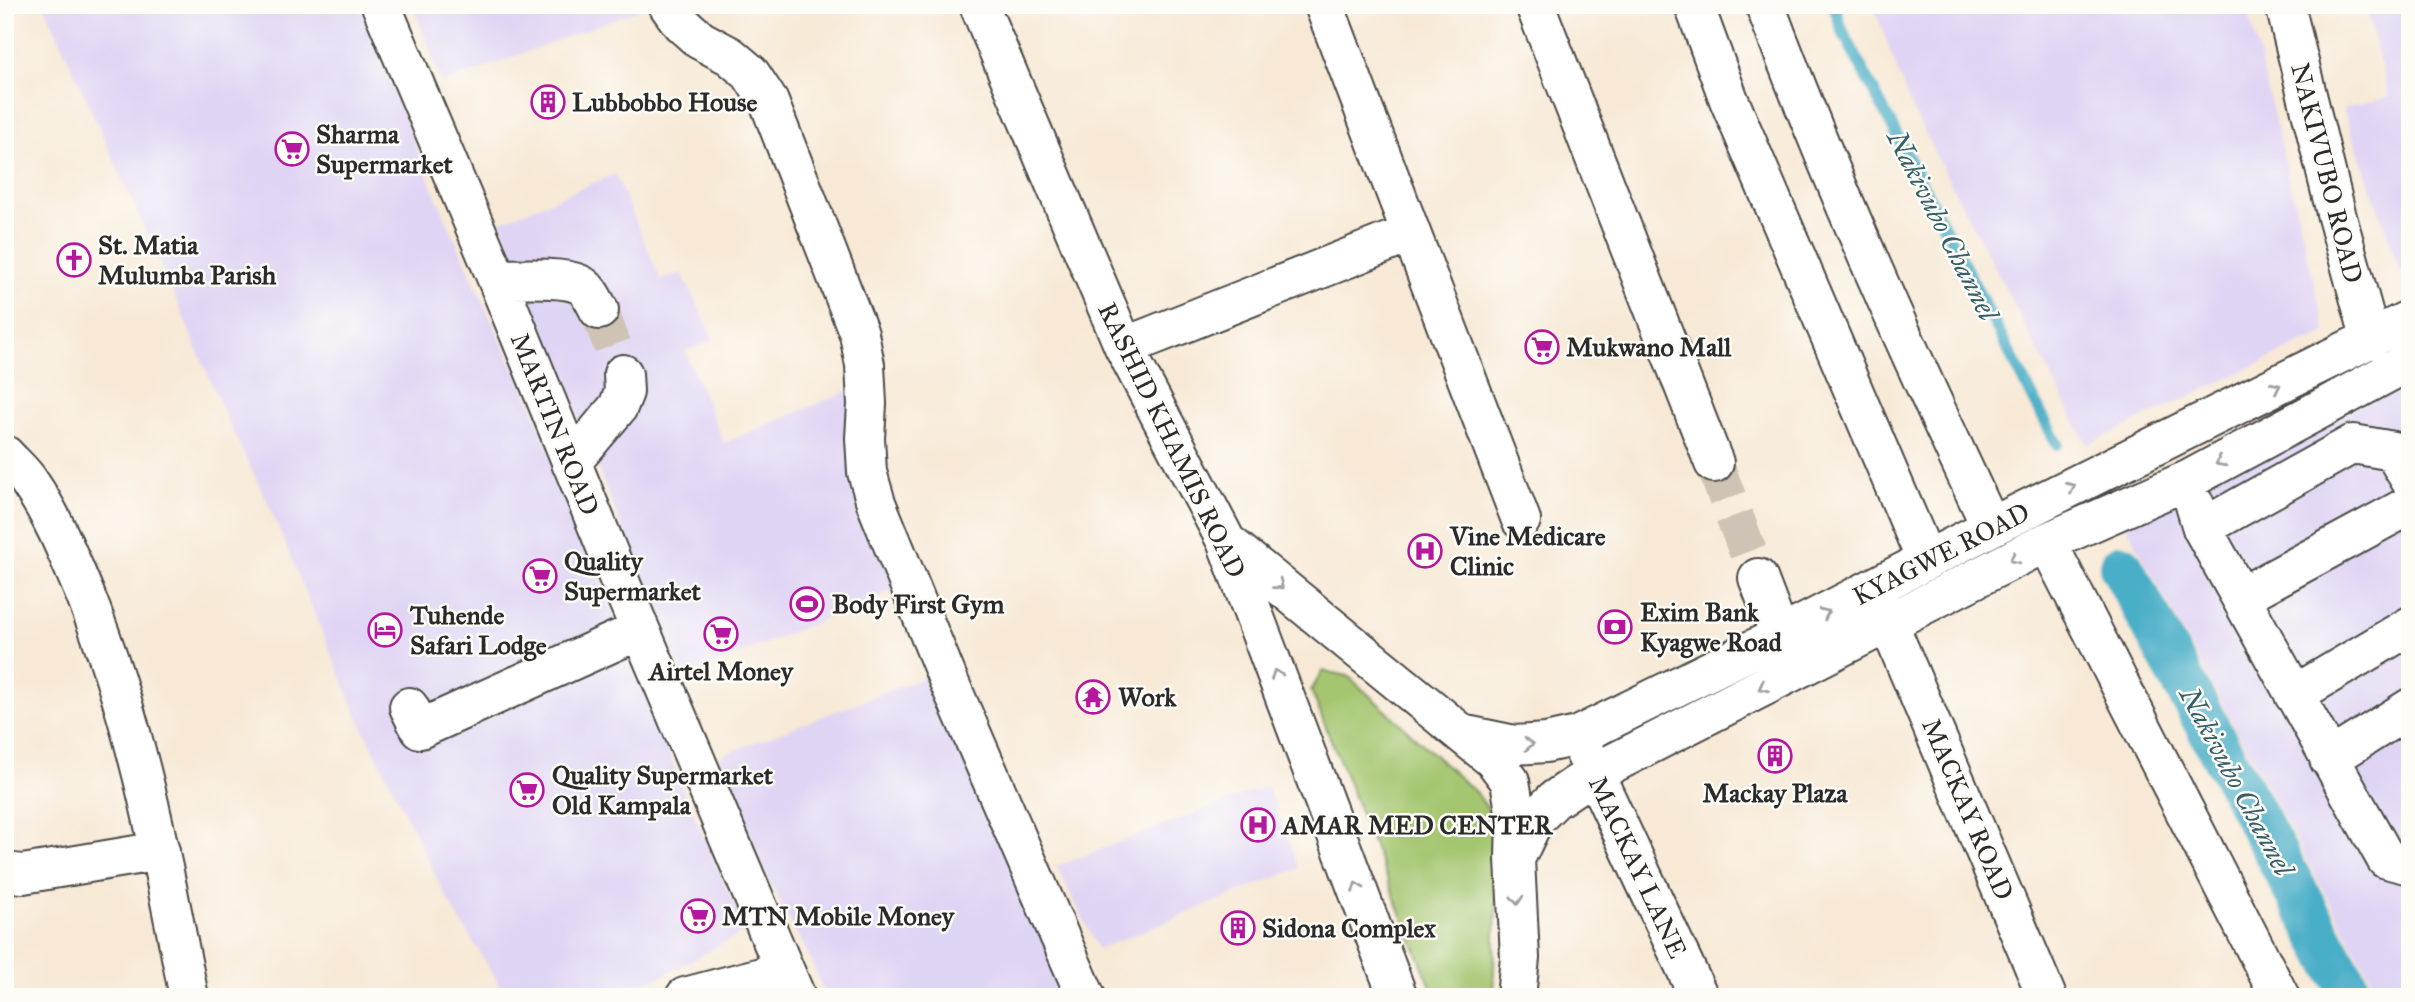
<svg xmlns="http://www.w3.org/2000/svg" width="2415" height="1002" font-family="'IM FELL Great Primer',serif">
  <rect width="100%" height="100%" fill="#fdfcf7"/>
  <filter id="ink" filterUnits="userSpaceOnUse"><feTurbulence type="fractalNoise" baseFrequency=".0143" numOctaves="2"/><feDisplacementMap in="SourceGraphic" scale="14" xChannelSelector="R" yChannelSelector="G"/><feConvolveMatrix kernelMatrix="1 2 1 2 8 2 1 2 1" color-interpolation-filters="sRGB"/></filter>
  <filter id="wash" filterUnits="userSpaceOnUse"><feTurbulence type="fractalNoise" baseFrequency=".00686" numOctaves="4" result="noise"/><feDisplacementMap in="SourceGraphic" scale="28" xChannelSelector="R" yChannelSelector="G"/><feGaussianBlur stdDeviation="1.57" result="paint"/><feColorMatrix in="noise" values="0 0 0 0 0 0 0 0 0 0 0 0 0 0 0 0 0 1.4 0 .05"/><feComposite in="paint" operator="in"/></filter>
  <g filter="url(#wash)">
    <rect width="100%" height="100%" fill="#f7e9d6"/>
    <path fill="#e0d4f4" d="M 44,5 L 359,5 L 435,194 L 490,317 L 532,406 L 688,802 L 746,931 L 661,977 L 586,997 L 507,997 L 447,899 L 357,715 L 268,503 L 227,420 L 175,297 Z
      M 413,5 L 653,5 L 654,7 L 646,7 L 442,84 Z
      M 1873,5 L 2247,5 L 2326,332 L 2087,445 L 1911,107 Z
      M 2365,5 L 2410,5 L 2410,266 L 2400,271 L 2343,108 L 2389,97 Z
      M 615,174 L 661,280 L 682,273 L 714,340 L 685,351 L 724,443 L 855,388 L 897,589 L 684,677 L 607,491 L 500,222 Z
      M 2410,379 L 2410,997 L 2381,997 L 2125,524 Z
      M 933,674 L 1071,997 L 825,997 L 809,956 L 767,877 L 719,756 Z
      M 1267,786 L 1299,868 L 1098,949 L 1057,866 Z"/>
    <path fill="#a4c66f" stroke="#68784d" stroke-width="2" d="M 1323,671 L 1348,676 L 1476,793 L 1491,813 L 1498,851 L 1493,997 L 1435,997 L 1311,690 Z"/>
    <g fill="none" stroke-linecap="round" stroke-linejoin="round">
      <path stroke="#48aec7" stroke-width="12" d="M 1834,5 L 1842,30 L 2057,444"/>
      <path stroke="#48aec7" stroke-width="44" d="M 2121,566 L 2353,997"/>
    </g>
  </g>
  <g filter="url(#ink)">
    <g fill="none" stroke-linecap="round" stroke-linejoin="round">
      <path stroke="#cec3b4" stroke-width="38" stroke-dasharray="38 19" stroke-linecap="butt" d="M 599,310 L 623,374
        M 1714,463 L 1758,578"/>
      <defs>
        <path id="minor" d="M 381,5 L 497,279 L 623,589 L 796,997
          M 668,5 L 681,23 L 700,40 L 730,56 L 750,73 L 769,102 L 859,334 L 865,365 L 867,404 L 865,438 L 867,472 L 876,503 L 947,677 L 1086,997
          M 979,5 L 1124,347 L 1226,541 L 1398,997
          M 1535,5 L 1714,463
          M 1694,5 L 1729,100 L 1926,560
          M 1765,5 C 1832,183 1910,356 1991,527
          M 2285,5 L 2337,217 L 2371,340
          M 1411,233 L 1521,520
          M 497,279 C 517,279 562,276 579,284 C 589,288 594,301 599,310
          M 1124,347 L 1411,233 L 1324,5
          M 5,455 C 13,464 24,473 30,483 C 53,516 68,555 84,592 C 137,722 162,860 189,997
          M 571,463 L 618,407 L 624,392 L 623,374
          M 2195,505 L 2202,528 L 2353,444 L 2393,451 L 2410,480
          M 2202,528 L 2386,859 L 2410,865
          M 2047,542 L 2280,997
          M 1228,543 L 1494,760 L 1510,781 L 1516,817 L 1515,859 L 1520,958 L 1516,997
          M 1758,578 L 1780,636
          M 2242,596 L 2410,505
          M 1878,599 L 2047,997
          M 2294,695 L 2410,626
          M 409,707 L 420,729 L 640,630
          M 1462,734 L 1515,745 L 1546,743 L 1577,736 L 1780,636 L 1991,527 L 2410,319
          M 1584,751 L 1699,997
          M 2329,759 L 2410,708
          M 1515,859 L 1534,820 L 1554,800 L 1594,773 L 2047,542 L 2188,480 L 2410,361
          M 5,872 L 23,874 L 160,851
          M 685,997 L 784,971"/>
      </defs>
      <use href="#minor" stroke="#4a4845" stroke-width="42"/>
      <use href="#minor" stroke="#fff" stroke-width="38"/>
    </g>
    <defs><path id="oneway-chevron" d="M-2-3.5L2.5 0L-2 3.5" fill="none" stroke-width="1.6" stroke-linecap="round" stroke-linejoin="round" transform="scale(1.75)"/></defs>
    <g stroke="#a0a0a0">
      <use href="#oneway-chevron" transform="translate(2276 387) rotate(-26)"/>
      <use href="#oneway-chevron" transform="translate(2220 462) rotate(152)"/>
      <use href="#oneway-chevron" transform="translate(2071 487) rotate(-26)"/>
      <use href="#oneway-chevron" transform="translate(2014 559) rotate(153)"/>
      <use href="#oneway-chevron" transform="translate(1279 585) rotate(39)"/>
      <use href="#oneway-chevron" transform="translate(1825 613) rotate(-27)"/>
      <use href="#oneway-chevron" transform="translate(1276 674) rotate(-111)"/>
      <use href="#oneway-chevron" transform="translate(1763 687) rotate(153)"/>
      <use href="#oneway-chevron" transform="translate(1529 744) rotate(-4)"/>
      <use href="#oneway-chevron" transform="translate(1357 887) rotate(-111)"/>
      <use href="#oneway-chevron" transform="translate(1517 900) rotate(87)"/>
    </g>
  </g>
  <defs>
    <symbol id="building-ring" viewBox="-11 -11 22 22"><circle r="9.5" fill="#fdfcf7" stroke="#b5179e" stroke-width="1.5"/><path d="M-4-6H4V6H1V3H-1V6H-4ZM-2.5-4.3h1.7v1.8h-1.7ZM.8-4.3h1.7v1.8H.8ZM-2.5-1h1.7V.8h-1.7ZM.8-1h1.7V.8H.8Z" fill="#b5179e"/></symbol>
    <symbol id="supermarket-ring" viewBox="-11 -11 22 22"><circle r="9.5" fill="#fdfcf7" stroke="#b5179e" stroke-width="1.5"/><path d="M-6-5.5h2.5l.6 2H6L4.5 2H-2.5L-4.4-4H-6ZM-1.5 3.2a1.3 1.3 0 1 0 .1 0ZM3 3.2a1.3 1.3 0 1 0 .1 0Z" fill="#b5179e"/></symbol>
    <symbol id="church-ring" viewBox="-11 -11 22 22"><circle r="9.5" fill="#fdfcf7" stroke="#b5179e" stroke-width="1.5"/><path d="M-1.2-6h2.4v3.5h3.3v2.4h-3.3V6h-2.4V-.1h-3.3v-2.4h3.3Z" fill="#b5179e"/></symbol>
    <symbol id="hospital-ring" viewBox="-11 -11 22 22"><circle r="9.5" fill="#fdfcf7" stroke="#b5179e" stroke-width="1.5"/><path d="M-5-5h3v3.5h4V-5h3V5h-3V1.5h-4V5h-3Z" fill="#b5179e"/></symbol>
    <symbol id="stadium-ring" viewBox="-11 -11 22 22"><circle r="9.5" fill="#fdfcf7" stroke="#b5179e" stroke-width="1.5"/><path d="M0-5a6.5 5 0 1 0 0 10a6.5 5 0 1 0 0-10ZM-3.5-1.8h7v3.6h-7Z" fill="#b5179e"/></symbol>
    <symbol id="bank-ring" viewBox="-11 -11 22 22"><circle r="9.5" fill="#fdfcf7" stroke="#b5179e" stroke-width="1.5"/><path d="M-6-4H6V4H-6ZM0-2.3a2.3 2.3 0 1 0 0 4.6a2.3 2.3 0 1 0 0-4.6Z" fill="#b5179e"/></symbol>
    <symbol id="hotel-ring" viewBox="-11 -11 22 22"><circle r="9.5" fill="#fdfcf7" stroke="#b5179e" stroke-width="1.5"/><path d="M-6-4.5h1.5V1H6V5H4.5V3h-9V5H-6ZM-4 0a1.8 1.8 0 1 1 3.6 0ZM.5 0V-2.5h3Q6-2.5 6 0Z" fill="#b5179e"/></symbol>
    <symbol id="temple-ring" viewBox="-11 -11 22 22"><circle r="9.5" fill="#fdfcf7" stroke="#b5179e" stroke-width="1.5"/><path d="M0-6L5-2H3V0L6.5 2.5H4V6H1.5V3h-3V6H-4V2.5H-6.5L-3 0V-2H-5Z" fill="#b5179e"/></symbol>
  </defs>
  <g fill-rule="evenodd">
    <use href="#building-ring" x="529" y="83" width="38" height="38"/>
    <use href="#supermarket-ring" x="273" y="130" width="38" height="38"/>
    <use href="#church-ring" x="55" y="241" width="38" height="38"/>
    <use href="#supermarket-ring" x="1523" y="328" width="38" height="38"/>
    <use href="#hospital-ring" x="1406" y="532" width="38" height="38"/>
    <use href="#supermarket-ring" x="521" y="557" width="38" height="38"/>
    <use href="#stadium-ring" x="788" y="585" width="38" height="38"/>
    <use href="#bank-ring" x="1596" y="608" width="38" height="38"/>
    <use href="#hotel-ring" x="366" y="611" width="38" height="38"/>
    <use href="#supermarket-ring" x="702" y="615" width="38" height="38"/>
    <use href="#temple-ring" x="1074" y="678" width="38" height="38"/>
    <use href="#building-ring" x="1756" y="737" width="38" height="38"/>
    <use href="#supermarket-ring" x="508" y="771" width="38" height="38"/>
    <use href="#hospital-ring" x="1239" y="806" width="38" height="38"/>
    <use href="#supermarket-ring" x="679" y="897" width="38" height="38"/>
    <use href="#building-ring" x="1219" y="909" width="38" height="38"/>
  </g>
  <g text-anchor="middle" stroke-width="5" stroke-linejoin="round" paint-order="stroke">
    <g font-size="26" font-weight="bold" fill="#2b2b2b" stroke="#fdfcf7" text-anchor="start">
      <text x="572" y="111">Lubbobbo House</text>
      <text x="316" y="143">Sharma<tspan x="316" dy="30">Supermarket</tspan></text>
      <text x="98" y="254">St. Matia<tspan x="98" dy="30">Mulumba Parish</tspan></text>
      <text x="1566" y="356">Mukwano Mall</text>
      <text x="1450" y="545">Vine Medicare<tspan x="1450" dy="30">Clinic</tspan></text>
      <text x="564" y="570">Quality<tspan x="564" dy="30">Supermarket</tspan></text>
      <text x="832" y="613">Body First Gym</text>
      <text x="1640" y="621">Exim Bank<tspan x="1640" dy="30">Kyagwe Road</tspan></text>
      <text x="410" y="624">Tuhende<tspan x="410" dy="30">Safari Lodge</tspan></text>
      <text x="721" y="680" text-anchor="middle">Airtel Money</text>
      <text x="1118" y="706">Work</text>
      <text x="552" y="784">Quality Supermarket<tspan x="552" dy="30">Old Kampala</tspan></text>
      <text x="1775" y="802" text-anchor="middle">Mackay Plaza</text>
      <text x="1282" y="834">AMAR MED CENTER</text>
      <text x="722" y="925">MTN Mobile Money</text>
      <text x="1262" y="937">Sidona Complex</text>
    </g>
    <g font-size="26" fill="#2b2b2b" stroke="#fdfcf7">
      <text transform="translate(2327 173) rotate(76)" y="9">NAKIVUBO ROAD</text>
      <text transform="translate(555 424) rotate(68)" y="9">MARTIN ROAD</text>
      <text transform="translate(1172 440) rotate(64)" y="9">RASHID KHAMIS ROAD</text>
      <text transform="translate(1941 554) rotate(-27)" y="9">KYAGWE ROAD</text>
      <text transform="translate(1968 809) rotate(67)" y="9">MACKAY ROAD</text>
      <text transform="translate(1638 867) rotate(65)" y="9">MACKAY LANE</text>
    </g>
    <g font-size="28" font-style="italic" fill="#375f69" stroke="#fdfcf7">
      <text transform="translate(1943 225) rotate(63)" y="10">Nakivubo Channel</text>
      <text transform="translate(2237 781) rotate(62)" y="10">Nakivubo Channel</text>
    </g>
  </g>
  <rect width="2415" height="1002" fill="none" stroke="#fdfcf7" stroke-width="28"/>
</svg>
